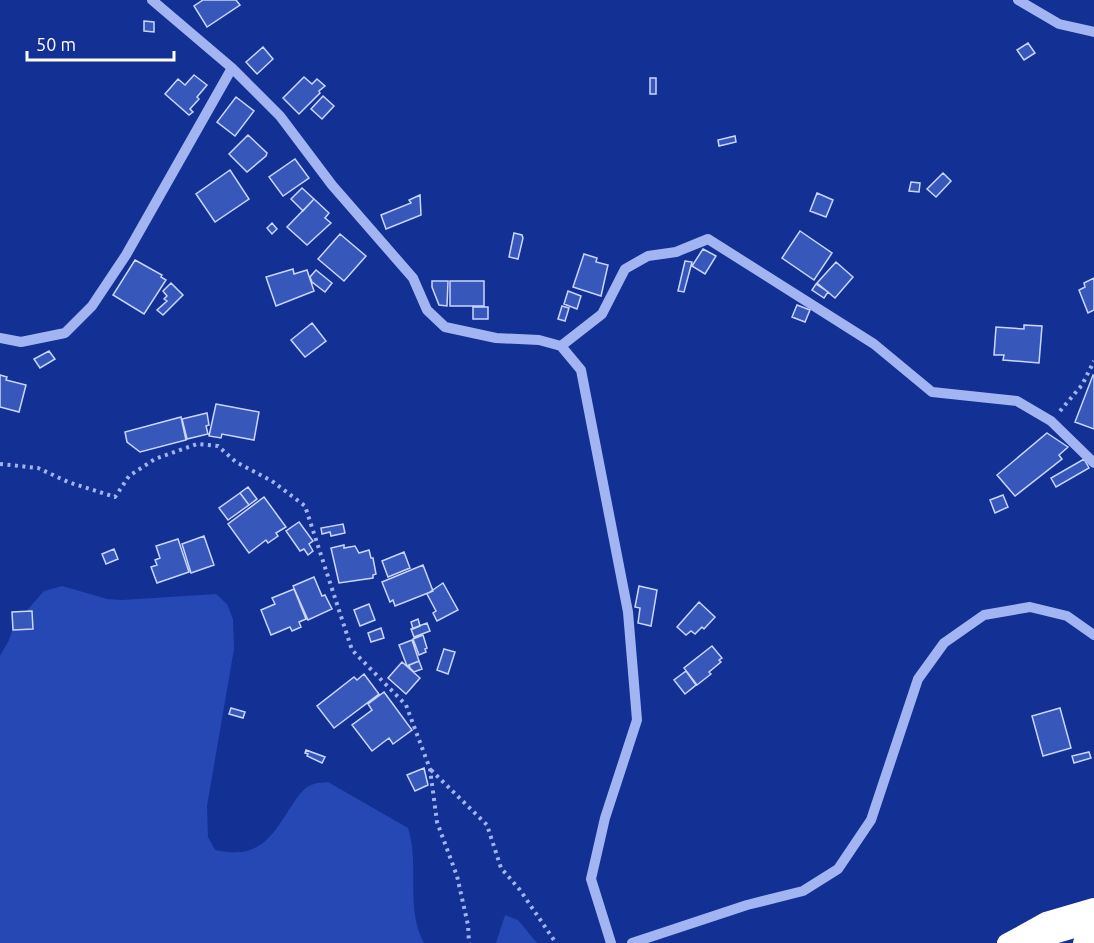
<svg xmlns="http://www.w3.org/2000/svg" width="1094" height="943" font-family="Ubuntu,sans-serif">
  <rect width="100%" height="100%" fill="#133094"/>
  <path fill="#2548b4" d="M 62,586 L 107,599 L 122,600 L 216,594 L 227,604 L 233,619 L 234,649 L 207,806 L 208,837 L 215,850 C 261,860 272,836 294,802 C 299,795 305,786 314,784 C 318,782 324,783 328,782 L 408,828 C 420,865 405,908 424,943 L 0,943 L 0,656 L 9,640 L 14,625 L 44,591 Z
    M 505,915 L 518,920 L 537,943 L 496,943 Z"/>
  <path fill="#3757bb" stroke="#c9d6fd" stroke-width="1.5" d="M 203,0 L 236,0 L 240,5 L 207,27 L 194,6 Z
    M 144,21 L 154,22 L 154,32 L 144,31 Z
    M 1028,43 L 1035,53 L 1024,60 L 1017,50 Z
    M 263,47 L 273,59 L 257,74 L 246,62 Z
    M 194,75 L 207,85 L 197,97 L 199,99 L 190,109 L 193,112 L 189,115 L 165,94 L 178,79 L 185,85 Z
    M 304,77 L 312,84 L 317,79 L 325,86 L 319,91 L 320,93 L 299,114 L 283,98 Z
    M 650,78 L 656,78 L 656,94 L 650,94 Z
    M 323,96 L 334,106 L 322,119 L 311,109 Z
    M 236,97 L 254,111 L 235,136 L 217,122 Z
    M 248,135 L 267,153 L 266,156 L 247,172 L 229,154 Z
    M 735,136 L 736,142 L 719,146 L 718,140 Z
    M 295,159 L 309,178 L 283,196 L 269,177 Z
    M 230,170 L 249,199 L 215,222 L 196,194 Z
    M 943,173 L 951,181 L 936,197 L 927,189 Z
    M 911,182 L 920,183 L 919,192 L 909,191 Z
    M 302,188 L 314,199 L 303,211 L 291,199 Z
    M 817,193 L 833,200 L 826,217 L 810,211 Z
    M 420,195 L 421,215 L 386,229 L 381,215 L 411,203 L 409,200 Z
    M 314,199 L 329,213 L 325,218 L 331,223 L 307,245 L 287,227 Z
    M 272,223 L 277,229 L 272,234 L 267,228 Z
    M 800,231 L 832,253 L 814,280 L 782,258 Z
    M 514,233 L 522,235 L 523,238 L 518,259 L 509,257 Z
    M 340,234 L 366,256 L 344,281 L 318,259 Z
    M 703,249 L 716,256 L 705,274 L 692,266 Z
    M 584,254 L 597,258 L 596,262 L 608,265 L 601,296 L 573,287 Z
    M 135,260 L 162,275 L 161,277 L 166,280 L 144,314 L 113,295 Z
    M 685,261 L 692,262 L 684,292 L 678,291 Z
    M 836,262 L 853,277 L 835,298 L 817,283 Z
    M 293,269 L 294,274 L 307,270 L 314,291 L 276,306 L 266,277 Z
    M 316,270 L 332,283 L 325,292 L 312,282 L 310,277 Z
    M 1094,278 L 1094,310 L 1088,313 L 1079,290 L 1085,287 L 1084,283 Z
    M 432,281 L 448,281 L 447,306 L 439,305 L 432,287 Z
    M 450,281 L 484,281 L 484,306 L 450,306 Z
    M 171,283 L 183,295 L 163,315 L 157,310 L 167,301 L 164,299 L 167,296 L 163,291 Z
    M 816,284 L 828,292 L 824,298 L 812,290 Z
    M 568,291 L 581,296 L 577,309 L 564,304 Z
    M 797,305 L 810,310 L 805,322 L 792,317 Z
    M 562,306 L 569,308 L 565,321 L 558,319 Z
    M 473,307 L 488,307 L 488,319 L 473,319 Z
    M 312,323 L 326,341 L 305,357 L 291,340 Z
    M 1024,325 L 1042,326 L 1039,363 L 1003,360 L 1004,355 L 994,355 L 996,327 L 1024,329 Z
    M 49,351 L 55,359 L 40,368 L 34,359 Z
    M 0,375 L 7,377 L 6,380 L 26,385 L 19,412 L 0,407 Z
    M 1093,375 L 1094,376 L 1094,429 L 1075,422 Z
    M 216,404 L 259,412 L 254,440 L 222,434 L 221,438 L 209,436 Z
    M 207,413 L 209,425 L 206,426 L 208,434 L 187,439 L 182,419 Z
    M 181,417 L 186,440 L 140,452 L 127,442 L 125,432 Z
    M 1047,433 L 1068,447 L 1059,455 L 1062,459 L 1015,496 L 997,475 Z
    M 1084,459 L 1089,468 L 1056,487 L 1051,478 Z
    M 248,487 L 257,499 L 249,505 L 240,493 Z
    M 240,493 L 249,505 L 228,520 L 219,508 Z
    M 1003,495 L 1008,507 L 995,513 L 990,500 Z
    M 264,497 L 286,527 L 276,533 L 278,536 L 268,543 L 266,540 L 249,553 L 228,524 Z
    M 299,522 L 313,541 L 309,544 L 313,551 L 308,555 L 304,549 L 300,551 L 286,531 Z
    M 343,524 L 345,533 L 331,536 L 330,532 L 322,534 L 321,528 Z
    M 204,536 L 214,565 L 191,573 L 182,544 Z
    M 178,539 L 189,572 L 157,583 L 151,567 L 157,565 L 155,560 L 160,558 L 156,546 Z
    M 344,545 L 344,548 L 355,546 L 359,553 L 369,550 L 371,558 L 373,558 L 376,574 L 373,575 L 373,578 L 339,583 L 331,548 Z
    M 114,549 L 118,559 L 106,564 L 102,554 Z
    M 404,552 L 410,568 L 388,577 L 382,561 Z
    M 423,565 L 433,591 L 395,606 L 393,600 L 390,602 L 382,582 Z
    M 314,577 L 322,596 L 325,595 L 332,609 L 308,620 L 293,586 Z
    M 443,583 L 458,610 L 437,621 L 433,613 L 436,611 L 427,594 Z
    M 639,586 L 657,590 L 651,626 L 638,623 L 640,608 L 635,607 Z
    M 294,589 L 306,619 L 299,622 L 301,627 L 292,631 L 290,627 L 271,635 L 261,610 L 275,604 L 272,598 Z
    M 699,602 L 715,617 L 704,629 L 702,627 L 695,634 L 691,631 L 686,635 L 677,627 Z
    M 369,604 L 375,620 L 360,626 L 354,610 Z
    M 32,611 L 33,629 L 13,630 L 12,612 Z
    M 418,619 L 420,626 L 413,629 L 411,622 Z
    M 427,623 L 430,631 L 414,637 L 411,629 Z
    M 381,628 L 384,638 L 371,642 L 368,633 Z
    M 423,635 L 427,648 L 425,649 L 426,652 L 419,655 L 413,639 Z
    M 412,640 L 419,661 L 407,666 L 399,645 Z
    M 712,646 L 722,658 L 719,660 L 721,662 L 709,672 L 711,674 L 697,685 L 684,668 Z
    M 444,649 L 455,652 L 448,674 L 437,670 Z
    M 419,661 L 422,669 L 414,672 L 410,668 L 409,665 Z
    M 402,662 L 420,678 L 406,694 L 388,678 Z
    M 686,671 L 696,685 L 685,694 L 674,680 Z
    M 364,674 L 379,694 L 334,728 L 317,706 L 354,677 L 357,680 Z
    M 384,692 L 412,730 L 393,744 L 389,738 L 372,751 L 352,725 L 372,710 L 368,704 Z
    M 231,708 L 245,712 L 243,718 L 229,714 Z
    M 1060,708 L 1071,748 L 1043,756 L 1032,716 Z
    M 306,750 L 325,757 L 322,763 L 307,756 L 308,754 L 305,753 Z
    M 1089,752 L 1091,758 L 1074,763 L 1072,756 Z
    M 424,768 L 428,785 L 415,791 L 407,775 Z"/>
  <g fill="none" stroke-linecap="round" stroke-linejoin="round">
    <path stroke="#a2b5f2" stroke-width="4" stroke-dasharray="3 4.5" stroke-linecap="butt" d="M 1060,411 L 1082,385 L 1094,361
      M 0,464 L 38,468 L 68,482 L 115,497 L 129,476 L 155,459 L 197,444 L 218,446 L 236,462 L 272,481 L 305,506 L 352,650 L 406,705 L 430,769 L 437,822 L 457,876 L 468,925 L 469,943
      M 431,770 L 487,825 L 501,868 L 520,890 L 556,943"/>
    <path stroke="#a2b5f2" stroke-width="10" d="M 152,0 L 232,68 L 280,116 L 332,185 L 413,278 L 427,310 L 445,327 L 496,338 L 539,340 L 561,346 L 581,370 L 628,612 L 637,720 L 605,818 L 591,879 L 611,943
      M 1018,0 L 1059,24 L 1094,32
      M 0,338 L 21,342 L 65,333 L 92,306 L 126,255 L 232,68
      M 561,346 L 602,314 L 625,269 L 648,256 L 676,252 L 708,239 L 874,344 L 932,392 L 1017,401 L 1051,421 L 1094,463
      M 632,943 L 747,905 L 803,891 L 838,869 L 871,820 L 918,679 L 944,643 L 984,615 L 1030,607 L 1067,616 L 1094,635"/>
    <path stroke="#fff" stroke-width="18" d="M 1006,943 L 1046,921 L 1094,907
      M 1027,943 L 1094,923
      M 1082,943 L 1094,940"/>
  </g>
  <path d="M27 51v9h147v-9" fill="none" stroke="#ffffff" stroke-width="3"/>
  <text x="36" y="51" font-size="18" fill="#ffffff" stroke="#133094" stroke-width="4.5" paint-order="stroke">50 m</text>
</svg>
